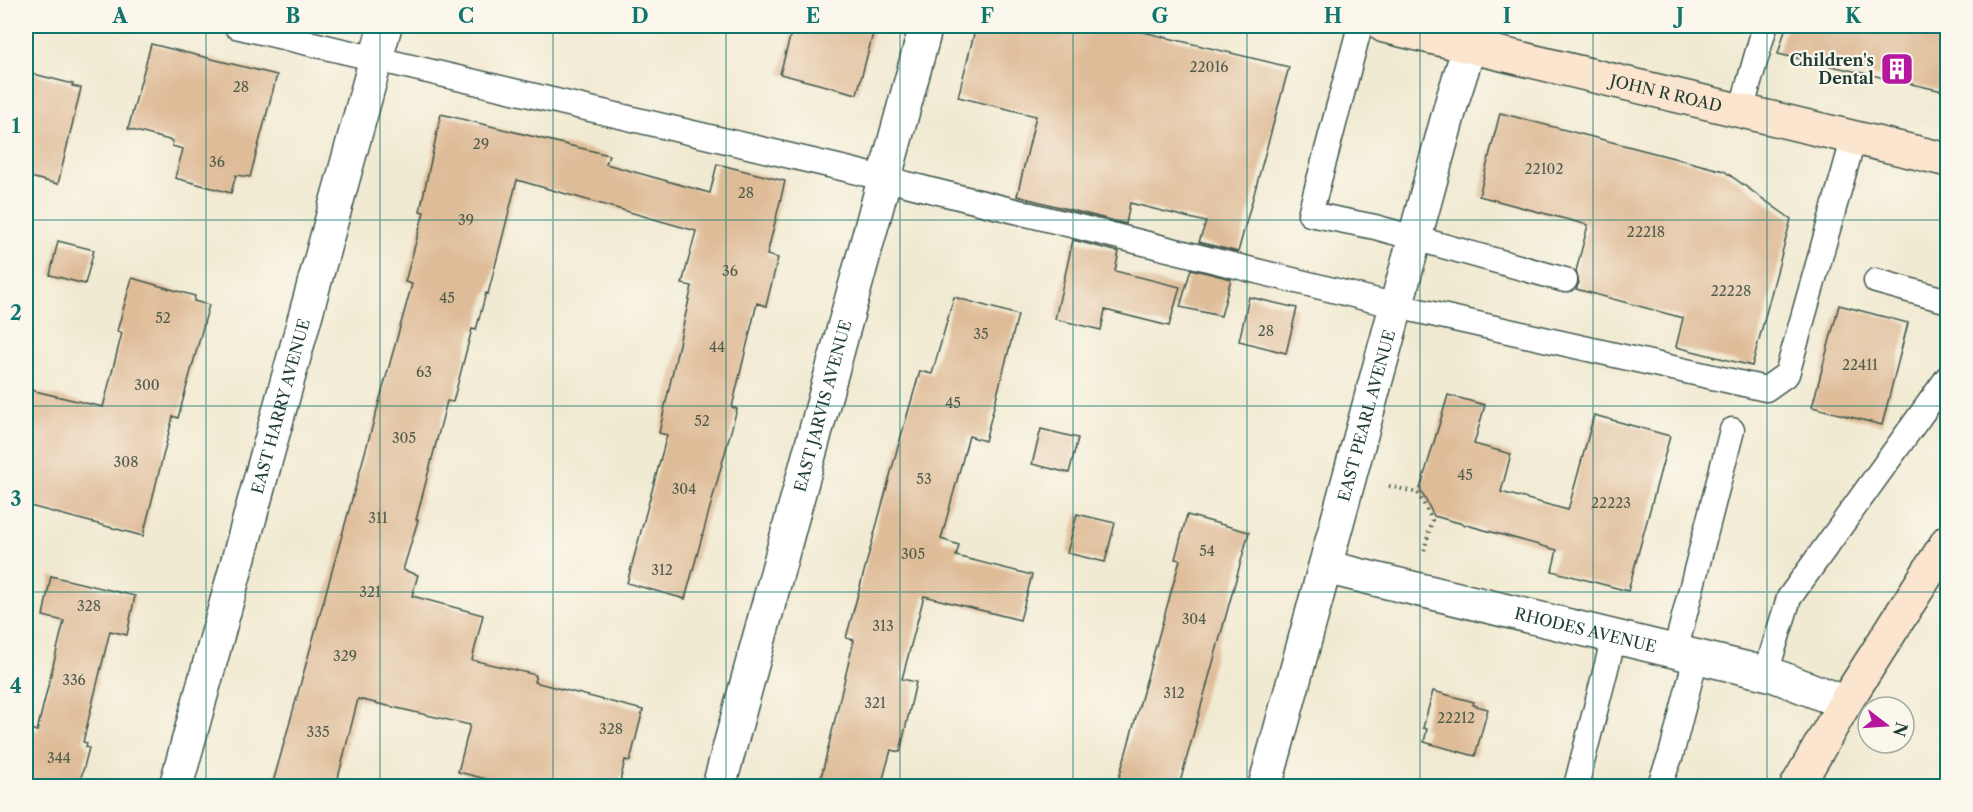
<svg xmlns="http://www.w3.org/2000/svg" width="1973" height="812" font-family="'Libre Caslon Text',serif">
  <rect width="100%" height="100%" fill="#fbf7ec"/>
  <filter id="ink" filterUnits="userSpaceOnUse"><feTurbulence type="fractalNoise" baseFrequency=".0167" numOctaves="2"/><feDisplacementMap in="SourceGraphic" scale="12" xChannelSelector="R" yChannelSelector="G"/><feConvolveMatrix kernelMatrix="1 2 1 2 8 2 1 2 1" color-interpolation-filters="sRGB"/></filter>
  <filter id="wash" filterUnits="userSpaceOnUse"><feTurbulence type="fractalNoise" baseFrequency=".008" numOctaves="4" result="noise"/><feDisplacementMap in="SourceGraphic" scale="24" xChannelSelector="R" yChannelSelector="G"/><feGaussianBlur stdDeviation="1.35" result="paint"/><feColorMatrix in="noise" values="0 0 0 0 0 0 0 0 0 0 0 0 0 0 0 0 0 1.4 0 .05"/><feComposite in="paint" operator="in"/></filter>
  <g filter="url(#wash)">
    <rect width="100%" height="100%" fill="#f1ead2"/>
    <g id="blocks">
      <path fill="#dfbc98" d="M 793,26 L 875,26 L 857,94 L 780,74 Z
        M 976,26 L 1118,26 L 1289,67 L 1238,252 L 1199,242 L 1206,222 L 1130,203 L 1126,224 L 1017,196 L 1036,116 L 958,97 Z
        M 1786,26 L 1947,26 L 1947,92 L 1778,54 Z
        M 151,44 L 277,75 L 250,177 L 236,175 L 231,193 L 175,178 L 183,149 L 172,146 L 173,141 L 128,129 Z
        M 26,72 L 73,84 L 72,86 L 81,88 L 58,184 L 26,176 Z
        M 1500,113 L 1724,171 L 1791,219 L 1752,366 L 1676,347 L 1683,318 L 1576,289 L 1579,283 L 1576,271 L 1588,225 L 1479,196 Z
        M 441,114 L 609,155 L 606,164 L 710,193 L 717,164 L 785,181 L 767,255 L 778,258 L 766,306 L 757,303 L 732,407 L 737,409 L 685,599 L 627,583 L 667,435 L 659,433 L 692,286 L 682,284 L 696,231 L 517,180 L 488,294 L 486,293 L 476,330 L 472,329 L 453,402 L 447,401 L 416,520 L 418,520 L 403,570 L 418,575 L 412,596 L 483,615 L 472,660 L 536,675 L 534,682 L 643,710 L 630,761 L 625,760 L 619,786 L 515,786 L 458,772 L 470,725 L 358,699 L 336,786 L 272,786 L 412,284 L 405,282 L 424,212 L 420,211 Z
        M 1073,240 L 1119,252 L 1115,271 L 1180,287 L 1169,326 L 1105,310 L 1101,330 L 1055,319 Z
        M 58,241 L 94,250 L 85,284 L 50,275 Z
        M 1191,269 L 1231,279 L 1221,316 L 1180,307 Z
        M 132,278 L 195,296 L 194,301 L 209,305 L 178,418 L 173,416 L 143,536 L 26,505 L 26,389 L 103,407 L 122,333 L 117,331 Z
        M 954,297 L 1018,315 L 985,441 L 969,436 L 941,539 L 959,545 L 956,556 L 1032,575 L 1020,620 L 924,596 L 902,679 L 916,682 L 900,752 L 891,750 L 881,786 L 819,786 L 854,640 L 846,638 L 897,450 L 920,371 L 932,374 Z
        M 1249,297 L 1297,308 L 1286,353 L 1239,341 Z
        M 1839,305 L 1908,323 L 1882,425 L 1812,407 Z
        M 1448,395 L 1485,405 L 1474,444 L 1511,454 L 1501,492 L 1568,510 L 1594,415 L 1670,436 L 1628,591 L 1552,571 L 1557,550 L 1434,516 L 1420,489 Z
        M 1041,429 L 1078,438 L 1069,473 L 1032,464 Z
        M 1077,514 L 1115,523 L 1105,562 L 1067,553 Z
        M 1187,515 L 1249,532 L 1179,786 L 1138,786 L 1118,781 L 1180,560 L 1175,559 Z
        M 51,576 L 135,596 L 127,635 L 110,631 L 83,742 L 87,743 L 86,747 L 89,748 L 79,786 L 55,786 L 26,779 L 26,728 L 37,731 L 64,621 L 43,616 Z
        M 1433,691 L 1474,702 L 1473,705 L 1488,709 L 1475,756 L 1424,742 L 1427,729 L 1423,728 Z"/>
    </g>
  </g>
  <g filter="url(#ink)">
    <use href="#blocks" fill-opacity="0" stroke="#3e574c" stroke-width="1.5"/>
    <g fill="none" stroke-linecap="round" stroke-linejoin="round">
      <defs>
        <path id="service" d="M 236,26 L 846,169 L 1397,306 L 1766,389 L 1787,374 L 1854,137
          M 1360,26 L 1310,214 L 1375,227 L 1565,280
          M 1741,111 L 1765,26
          M 1876,281 L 1948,301
          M 1675,652 L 1732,430
          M 1766,673 L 1789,598 L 1948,377
          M 1576,786 L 1614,637
          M 1659,786 L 1671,755 L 1696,657"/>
        <g id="minor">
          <path id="s1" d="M 1325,567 L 1773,675 L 1845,703"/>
          <path id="s2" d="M 176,786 L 385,26"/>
          <path id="s3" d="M 719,786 L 926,26"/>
          <path id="s4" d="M 1265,786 L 1453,98 L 1476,26"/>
        </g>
        <g id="secondary">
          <path id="s5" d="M 1384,26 L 1948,160"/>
          <path d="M 1797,786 L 1845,703 L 1948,541"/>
        </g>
      </defs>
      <use href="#service" stroke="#3e574c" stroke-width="27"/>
      <use href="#minor" stroke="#3e574c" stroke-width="36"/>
      <use href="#secondary" stroke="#3e574c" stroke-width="36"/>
      <path stroke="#3e574c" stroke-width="4" stroke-dasharray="1.5 4.5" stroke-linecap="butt" d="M 1389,486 L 1418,493 L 1432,520 L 1424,551"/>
      <use href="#service" stroke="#fff" stroke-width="24"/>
      <use href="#minor" stroke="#fff" stroke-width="33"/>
      <use href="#secondary" stroke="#fbe5cf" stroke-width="33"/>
    </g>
  </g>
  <path fill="none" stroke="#0f766e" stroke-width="1.5" stroke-opacity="0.55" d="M 206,26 L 206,786M 380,26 L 380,786M 553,26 L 553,786M 726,26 L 726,786M 900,26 L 900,786M 1073,26 L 1073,786M 1247,26 L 1247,786M 1420,26 L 1420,786M 1593,26 L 1593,786M 1767,26 L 1767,786M 26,220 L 1948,220M 26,406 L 1948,406M 26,592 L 1948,592"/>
  <defs>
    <symbol id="building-square" viewBox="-11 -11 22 22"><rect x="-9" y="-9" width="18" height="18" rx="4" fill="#b5179e" stroke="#fbf7ec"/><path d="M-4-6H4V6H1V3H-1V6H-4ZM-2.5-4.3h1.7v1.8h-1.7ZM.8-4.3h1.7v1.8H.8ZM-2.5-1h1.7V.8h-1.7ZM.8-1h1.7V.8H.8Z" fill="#fff"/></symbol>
  </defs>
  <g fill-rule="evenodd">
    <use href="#building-square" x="1878" y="50" width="38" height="38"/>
  </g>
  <g text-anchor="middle" stroke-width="4.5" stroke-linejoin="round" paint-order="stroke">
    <g font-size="14" fill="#4f5d4d">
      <text x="1209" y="72">22016</text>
      <text x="241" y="92">28</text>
      <text x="481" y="149">29</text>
      <text x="217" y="167">36</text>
      <text x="1544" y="174">22102</text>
      <text x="746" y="198">28</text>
      <text x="466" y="225">39</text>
      <text x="1646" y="237">22218</text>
      <text x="730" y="276">36</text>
      <text x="1731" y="296">22228</text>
      <text x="447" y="303">45</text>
      <text x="163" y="323">52</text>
      <text x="1266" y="336">28</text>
      <text x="981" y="339">35</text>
      <text x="717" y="352">44</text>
      <text x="1860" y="370">22411</text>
      <text x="424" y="377">63</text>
      <text x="147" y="390">300</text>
      <text x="953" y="408">45</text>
      <text x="702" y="426">52</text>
      <text x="404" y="443">305</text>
      <text x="126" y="467">308</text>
      <text x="1465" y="480">45</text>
      <text x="924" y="484">53</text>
      <text x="684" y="494">304</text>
      <text x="1611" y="508">22223</text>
      <text x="378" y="523">311</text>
      <text x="1207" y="556">54</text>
      <text x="913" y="559">305</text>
      <text x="662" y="575">312</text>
      <text x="370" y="597">321</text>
      <text x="89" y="611">328</text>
      <text x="1194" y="624">304</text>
      <text x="883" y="631">313</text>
      <text x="345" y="661">329</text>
      <text x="74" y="685">336</text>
      <text x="1174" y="698">312</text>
      <text x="875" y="708">321</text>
      <text x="1456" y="723">22212</text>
      <text x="611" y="734">328</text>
      <text x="318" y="737">335</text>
      <text x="59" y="763">344</text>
    </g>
    <g font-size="16" font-weight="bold" fill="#1f3d34" stroke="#fbf7ec" text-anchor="end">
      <text x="1874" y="66">Children's<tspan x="1874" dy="18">Dental</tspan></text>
    </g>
    <g font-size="16" fill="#1f3d34" stroke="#fbf7ec">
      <text dy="6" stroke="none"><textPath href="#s5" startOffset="290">JOHN R ROAD</textPath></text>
      <text dy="6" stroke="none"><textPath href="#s2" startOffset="394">EAST HARRY AVENUE</textPath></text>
      <text dy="6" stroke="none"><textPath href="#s3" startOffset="394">EAST JARVIS AVENUE</textPath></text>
      <text dy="6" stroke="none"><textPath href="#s4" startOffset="384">EAST PEARL AVENUE</textPath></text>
      <text dy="6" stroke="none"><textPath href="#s1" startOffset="268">RHODES AVENUE</textPath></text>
    </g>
  </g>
  <rect width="1973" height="812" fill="none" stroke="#fbf7ec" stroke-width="66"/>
  <g transform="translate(1886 725) rotate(107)"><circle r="28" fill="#fbf7ec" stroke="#a3ada2" stroke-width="1.5"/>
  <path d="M0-4.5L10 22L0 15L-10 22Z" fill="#b5179e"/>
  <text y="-9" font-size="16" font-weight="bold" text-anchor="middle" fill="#1f3d34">N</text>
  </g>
  <rect x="33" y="33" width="1907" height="746" fill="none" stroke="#0f766e" stroke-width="2"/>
  <g font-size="20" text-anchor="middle" font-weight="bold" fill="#0f766e">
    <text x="120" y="23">A</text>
    <text x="293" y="23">B</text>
    <text x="466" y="23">C</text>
    <text x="640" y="23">D</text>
    <text x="813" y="23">E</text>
    <text x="987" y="23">F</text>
    <text x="1160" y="23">G</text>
    <text x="1333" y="23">H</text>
    <text x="1507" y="23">I</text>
    <text x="1680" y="23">J</text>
    <text x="1853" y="23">K</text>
    <text x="16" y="133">1</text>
    <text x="16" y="320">2</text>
    <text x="16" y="506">3</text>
    <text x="16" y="693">4</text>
  </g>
</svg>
